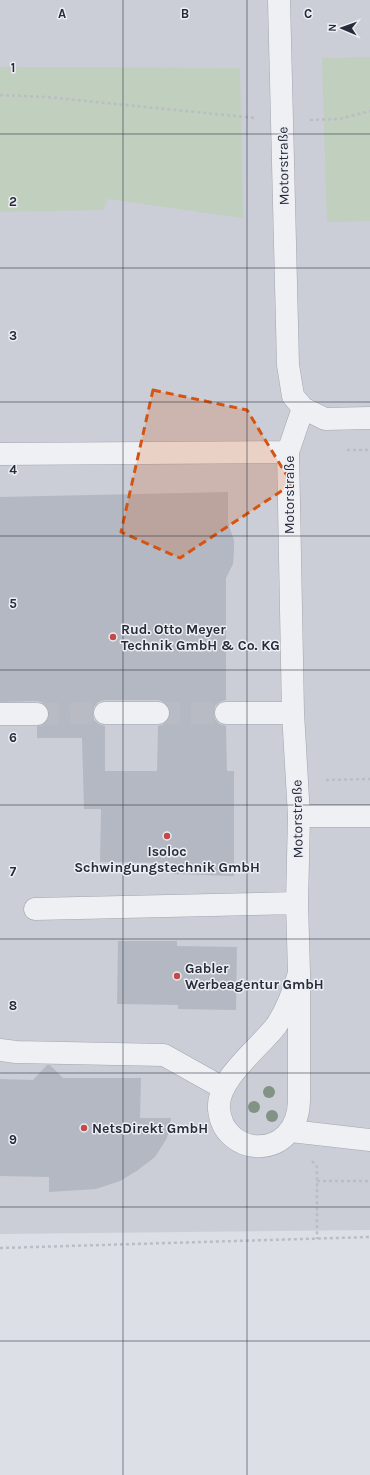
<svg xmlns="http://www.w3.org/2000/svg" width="370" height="1475" font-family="Karla,sans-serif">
  <rect width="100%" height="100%" fill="#dcdfe5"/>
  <path fill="#cbced7" d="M 0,0 L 370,0 L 370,1230 L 0,1234 Z"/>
  <path fill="#c0cfbe" d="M 370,57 L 370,221 L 327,222 L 322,58 Z
    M 0,67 L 240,68 L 243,218 L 108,199 L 103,210 L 0,212 Z"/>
  <path fill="#b4b8c2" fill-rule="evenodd" d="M 228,492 L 228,523 L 234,540 L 234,552 L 233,564 L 226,578 L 226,700 L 220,702 L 215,706 L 214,713 L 215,719 L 219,724 L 226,726 L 227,771 L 234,771 L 234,876 L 173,874 L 173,863 L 100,862 L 101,809 L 84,809 L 82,738 L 37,738 L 37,726 L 44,725 L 48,720 L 49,714 L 48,708 L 44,703 L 37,701 L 0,702 L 0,497 ZM 105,700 L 158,700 L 164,702 L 169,706 L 170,713 L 169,719 L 165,724 L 158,726 L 157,771 L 105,771 L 105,726 L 99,724 L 94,720 L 93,713 L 94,707 L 98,702 Z
    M 118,941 L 177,941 L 177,946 L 237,947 L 236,1010 L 178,1009 L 178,1005 L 117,1004 Z
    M 47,1065 L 50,1065 L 63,1078 L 141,1078 L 140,1118 L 171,1118 L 167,1138 L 155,1157 L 138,1170 L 120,1181 L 96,1189 L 49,1192 L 49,1177 L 0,1176 L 0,1079 L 33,1080 Z"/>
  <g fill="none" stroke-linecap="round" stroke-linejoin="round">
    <path stroke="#b8bbc3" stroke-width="22" stroke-dasharray="22 11" stroke-linecap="butt" d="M 158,713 L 226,713
      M 37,714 L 105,713"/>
    <defs>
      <path id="minor" d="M 279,0 L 288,365 L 293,396 L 303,408 L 325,419 L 370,418
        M 0,454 L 288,452
        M 105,713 L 158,713
        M 226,713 L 293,713
        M 0,714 L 37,714
        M 299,816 L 370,816
        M 35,909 L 297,903
        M 299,973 L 297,903 L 299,816 L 293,713 L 288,452 L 303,408
        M 299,973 L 299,1101 C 297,1162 223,1158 219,1109 C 216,1080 259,1048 276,1026 C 287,1010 293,992 299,973 Z
        M 0,1050 L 16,1052 L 164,1055 L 223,1088
        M 291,1131 L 370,1140"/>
    </defs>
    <use href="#minor" stroke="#a2a6af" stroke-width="23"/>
    <path stroke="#bbbdc4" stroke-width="2.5" stroke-dasharray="3 3" stroke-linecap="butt" d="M 0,95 L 46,97 L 255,118
      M 310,120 L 339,119 L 370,111
      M 347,450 L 370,450
      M 326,780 L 370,779
      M 312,1161 L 317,1167 L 317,1239
      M 317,1181 L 370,1181
      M 0,1248 L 370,1237"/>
    <use href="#minor" stroke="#eff0f4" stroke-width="22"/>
  </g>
  <g fill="#829385">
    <circle cx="269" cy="1092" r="6"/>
    <circle cx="254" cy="1107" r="6"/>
    <circle cx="272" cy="1116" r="6"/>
  </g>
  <path fill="#d55411" fill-opacity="0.2" stroke="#d55411" stroke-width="3" stroke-dasharray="8 5" stroke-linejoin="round" d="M 153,390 L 247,410 L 292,484 L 180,558 L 121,532 Z"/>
  <path fill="none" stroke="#272c3b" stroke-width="1" stroke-opacity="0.55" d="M 123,0 L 123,1475M 247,0 L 247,1475M 0,134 L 370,134M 0,268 L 370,268M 0,402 L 370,402M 0,536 L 370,536M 0,670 L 370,670M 0,805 L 370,805M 0,939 L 370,939M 0,1073 L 370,1073M 0,1207 L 370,1207M 0,1341 L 370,1341"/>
  <g fill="#c4484c" stroke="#eceef3" stroke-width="1.5">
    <circle cx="113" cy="637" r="4"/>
    <circle cx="167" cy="836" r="4"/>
    <circle cx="177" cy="976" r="4"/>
    <circle cx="84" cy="1128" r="4"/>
  </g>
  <g text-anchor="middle" stroke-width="3" stroke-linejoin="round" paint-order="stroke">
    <g font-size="14" fill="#272c3b" stroke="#eceef3">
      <text transform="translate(283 166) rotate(-91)" y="5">Motorstraße</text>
      <text transform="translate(289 495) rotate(-90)" y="5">Motorstraße</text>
      <text transform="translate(297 819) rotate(-91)" y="5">Motorstraße</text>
    </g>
    <g font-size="14" font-weight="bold" fill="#272c3b" stroke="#eceef3" text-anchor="start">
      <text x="121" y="634">Rud. Otto Meyer<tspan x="121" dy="16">Technik GmbH &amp; Co. KG</tspan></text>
      <text x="167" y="856" text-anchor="middle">Isoloc<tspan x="167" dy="16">Schwingungstechnik GmbH</tspan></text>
      <text x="185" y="973">Gabler<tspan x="185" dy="16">Werbeagentur GmbH</tspan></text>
      <text x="92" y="1133">NetsDirekt GmbH</text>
    </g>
  </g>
  <g font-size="13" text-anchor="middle" font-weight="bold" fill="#272c3b" stroke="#eceef3" stroke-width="3" stroke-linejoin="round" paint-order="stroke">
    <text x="62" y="18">A</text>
    <text x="185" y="18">B</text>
    <text x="308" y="18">C</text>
    <text x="13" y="72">1</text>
    <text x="13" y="206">2</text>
    <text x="13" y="340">3</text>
    <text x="13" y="474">4</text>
    <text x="13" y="608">5</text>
    <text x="13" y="742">6</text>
    <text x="13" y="876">7</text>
    <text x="13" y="1010">8</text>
    <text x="13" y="1144">9</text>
  </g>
  <g transform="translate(342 28) rotate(272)" stroke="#eceef3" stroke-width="3" paint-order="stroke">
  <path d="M0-3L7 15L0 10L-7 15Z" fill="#272c3b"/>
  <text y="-6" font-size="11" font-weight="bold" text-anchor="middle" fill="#272c3b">N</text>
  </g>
</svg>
